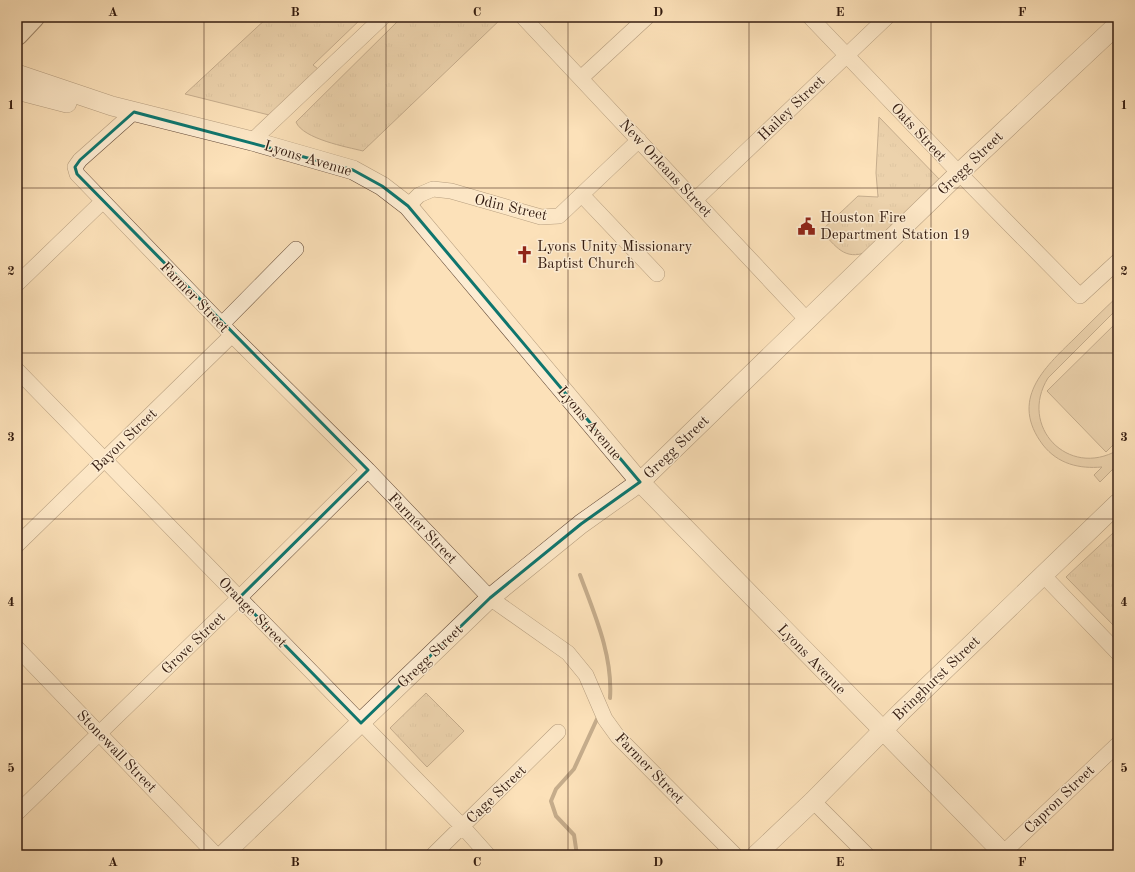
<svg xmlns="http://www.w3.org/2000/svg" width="1135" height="872" font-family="'Old Standard TT',serif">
  <defs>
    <pattern id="grass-tufts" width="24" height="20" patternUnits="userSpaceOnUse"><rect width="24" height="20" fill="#dabf9c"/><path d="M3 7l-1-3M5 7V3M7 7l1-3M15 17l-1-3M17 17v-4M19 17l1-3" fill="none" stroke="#bca485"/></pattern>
  </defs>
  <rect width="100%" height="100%" fill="#fce1b9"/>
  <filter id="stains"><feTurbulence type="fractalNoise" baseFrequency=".005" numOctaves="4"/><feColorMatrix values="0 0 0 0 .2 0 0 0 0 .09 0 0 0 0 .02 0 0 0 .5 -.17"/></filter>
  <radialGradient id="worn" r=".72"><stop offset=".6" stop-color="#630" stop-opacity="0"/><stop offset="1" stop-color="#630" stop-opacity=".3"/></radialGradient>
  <path fill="url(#grass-tufts)" stroke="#866d56" d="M 268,17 L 363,17 L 313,65 L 318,69 L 269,115 L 185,94 Z
    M 402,17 L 503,17 L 363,151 C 347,147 303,139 296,122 Z
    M 879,117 L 941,181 L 867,252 C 844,261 836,246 821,231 L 858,196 L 878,197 L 876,173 Z
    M 1113,533 L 1118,538 L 1118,630 L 1066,577 Z
    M 426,693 L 464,731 L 427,767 L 390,728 Z"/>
  <path fill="#dabf9c" stroke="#866d56" d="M 1118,296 L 1118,308 L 1048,378 C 1018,426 1068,479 1118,450 L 1118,464 L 1100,482 L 1094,475 L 1102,467 C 1079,469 1058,464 1043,445 C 1009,400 1044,368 1074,339 C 1089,324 1103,310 1118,296 Z
    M 1118,321 L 1118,440 L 1106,452 L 1047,391 Z"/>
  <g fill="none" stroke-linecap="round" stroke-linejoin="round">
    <path stroke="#836a52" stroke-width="4" d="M 580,575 C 594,613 613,655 610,698
      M 577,855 L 574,835 L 556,816 L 551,801 L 556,789 L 574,769 L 597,719"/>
    <defs>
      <path id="minor" d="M 523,17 L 808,321
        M 810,17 L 959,173 L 1080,296 L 1118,261
        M 581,78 L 647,17
        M 134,112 L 80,160 L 75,167 L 77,174 L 232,335 L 368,470 L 490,598 L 568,653 L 586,675 L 605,719 L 618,737 L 735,855
        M 252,141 L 383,17
        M 582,195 L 657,274
        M 695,200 L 887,17
        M 408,206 L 419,195 L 433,189 L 451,191 L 541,217 L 559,216 L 639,140
        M 17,284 L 103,201
        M 222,324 L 296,249
        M 17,370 L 462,826 L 488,855
        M 17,545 L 232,335
        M 1044,576 L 1118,653
        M 17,648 L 216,855
        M 813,801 L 867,855
        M 17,813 L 239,598 L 368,470
        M 433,855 L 558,732
        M 1001,855 L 1118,744"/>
      <path id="tertiary" d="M 17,74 L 112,106 L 252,141 L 353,170 L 382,186 L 408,206 L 640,482 L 1005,855
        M 17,90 L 67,103
        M 223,855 L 490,598 L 581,524 L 640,482 L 959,173 L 1118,24
        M 756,855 L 813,801 L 901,712 L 1118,503"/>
      <path id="secondary" d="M 17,34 L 33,17"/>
    </defs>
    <use href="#minor" stroke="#654c3a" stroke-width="16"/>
    <use href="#tertiary" stroke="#654c3a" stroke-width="20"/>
    <use href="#secondary" stroke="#331b0f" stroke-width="24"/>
    <use href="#minor" stroke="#fdecd2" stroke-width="15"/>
    <use href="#tertiary" stroke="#fdecd2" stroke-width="19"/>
    <use href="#secondary" stroke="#fdecd2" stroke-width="22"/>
  </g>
  <path d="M0 0H1135V872H0ZM 134,112 L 353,170 L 382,186 L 408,206 L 640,482 L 581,524 L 490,598 L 361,723 L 239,598 L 368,470 L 77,174 L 75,167 L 80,160 Z" fill="#fce1b9" fill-opacity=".55" fill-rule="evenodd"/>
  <path fill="none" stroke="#0f766e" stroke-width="3" stroke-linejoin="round" d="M 134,112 L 353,170 L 382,186 L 408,206 L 640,482 L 581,524 L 490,598 L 361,723 L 239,598 L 368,470 L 77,174 L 75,167 L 80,160 Z"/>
  <path fill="none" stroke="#331b0f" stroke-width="1" stroke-opacity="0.55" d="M 204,17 L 204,855M 386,17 L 386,855M 568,17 L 568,855M 749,17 L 749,855M 931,17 L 931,855M 17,188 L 1118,188M 17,353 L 1118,353M 17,519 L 1118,519M 17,684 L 1118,684"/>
  <defs>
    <symbol id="civic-bare" viewBox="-9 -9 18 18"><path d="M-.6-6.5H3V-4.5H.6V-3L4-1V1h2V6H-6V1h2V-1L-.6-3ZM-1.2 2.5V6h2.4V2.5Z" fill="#8f2418" stroke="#fdecd2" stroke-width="2.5" paint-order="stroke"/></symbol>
    <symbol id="church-bare" viewBox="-9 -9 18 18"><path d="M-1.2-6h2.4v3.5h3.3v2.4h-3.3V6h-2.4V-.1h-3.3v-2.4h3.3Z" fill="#8f2418" stroke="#fdecd2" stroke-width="2.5" paint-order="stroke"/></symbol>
  </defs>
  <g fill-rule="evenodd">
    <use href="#civic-bare" x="794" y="214" width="25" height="25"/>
    <use href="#church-bare" x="512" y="242" width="25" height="25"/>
  </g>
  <g text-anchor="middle" stroke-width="3" stroke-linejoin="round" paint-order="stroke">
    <g font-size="15" fill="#331b0f" stroke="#fdecd2">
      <text transform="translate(791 108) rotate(-44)" y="5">Hailey Street</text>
      <text transform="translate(919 132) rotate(47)" y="5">Oats Street</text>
      <text transform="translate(308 158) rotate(17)" y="5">Lyons Avenue</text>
      <text transform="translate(970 163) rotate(-44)" y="5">Gregg Street</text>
      <text transform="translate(666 168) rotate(47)" y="5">New Orleans Street</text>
      <text transform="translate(511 207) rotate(13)" y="5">Odin Street</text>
      <text transform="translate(195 297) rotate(46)" y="5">Farmer Street</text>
      <text transform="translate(590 423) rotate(50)" y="5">Lyons Avenue</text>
      <text transform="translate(124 440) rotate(-44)" y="5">Bayou Street</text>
      <text transform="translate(676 447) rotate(-44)" y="5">Gregg Street</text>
      <text transform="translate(423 528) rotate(46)" y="5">Farmer Street</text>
      <text transform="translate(253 612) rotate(46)" y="5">Orange Street</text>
      <text transform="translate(193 643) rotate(-44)" y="5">Grove Street</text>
      <text transform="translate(430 656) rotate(-44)" y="5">Gregg Street</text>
      <text transform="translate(812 659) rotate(46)" y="5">Lyons Avenue</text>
      <text transform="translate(936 678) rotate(-44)" y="5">Bringhurst Street</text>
      <text transform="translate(117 751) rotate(46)" y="5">Stonewall Street</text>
      <text transform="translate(650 768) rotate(46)" y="5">Farmer Street</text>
      <text transform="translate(496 794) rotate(-44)" y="5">Cage Street</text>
      <text transform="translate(1059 799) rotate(-44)" y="5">Capron Street</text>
    </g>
    <g font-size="15" fill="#331b0f" stroke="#fdecd2" text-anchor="start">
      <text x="820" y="222">Houston Fire<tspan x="820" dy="17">Department Station 19</tspan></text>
      <text x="537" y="251">Lyons Unity Missionary<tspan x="537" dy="17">Baptist Church</tspan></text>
    </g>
  </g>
  <rect width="1135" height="872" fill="none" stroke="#fce1b9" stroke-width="44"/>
  <rect x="22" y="22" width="1091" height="828" fill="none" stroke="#331b0f" stroke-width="1.5"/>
  <g font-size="13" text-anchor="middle" font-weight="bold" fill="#331b0f">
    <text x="113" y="16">A</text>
    <text x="295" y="16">B</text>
    <text x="477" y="16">C</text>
    <text x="658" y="16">D</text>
    <text x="840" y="16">E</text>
    <text x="1022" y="16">F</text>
    <text x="11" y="109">1</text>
    <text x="1124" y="109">1</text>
    <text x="11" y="275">2</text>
    <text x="1124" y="275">2</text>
    <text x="11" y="441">3</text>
    <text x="1124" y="441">3</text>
    <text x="11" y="606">4</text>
    <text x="1124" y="606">4</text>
    <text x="11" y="772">5</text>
    <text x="1124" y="772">5</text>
    <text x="113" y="866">A</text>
    <text x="295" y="866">B</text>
    <text x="477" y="866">C</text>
    <text x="658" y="866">D</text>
    <text x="840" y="866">E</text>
    <text x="1022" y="866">F</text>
  </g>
  <rect width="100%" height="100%" filter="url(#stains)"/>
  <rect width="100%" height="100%" fill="url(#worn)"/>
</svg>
